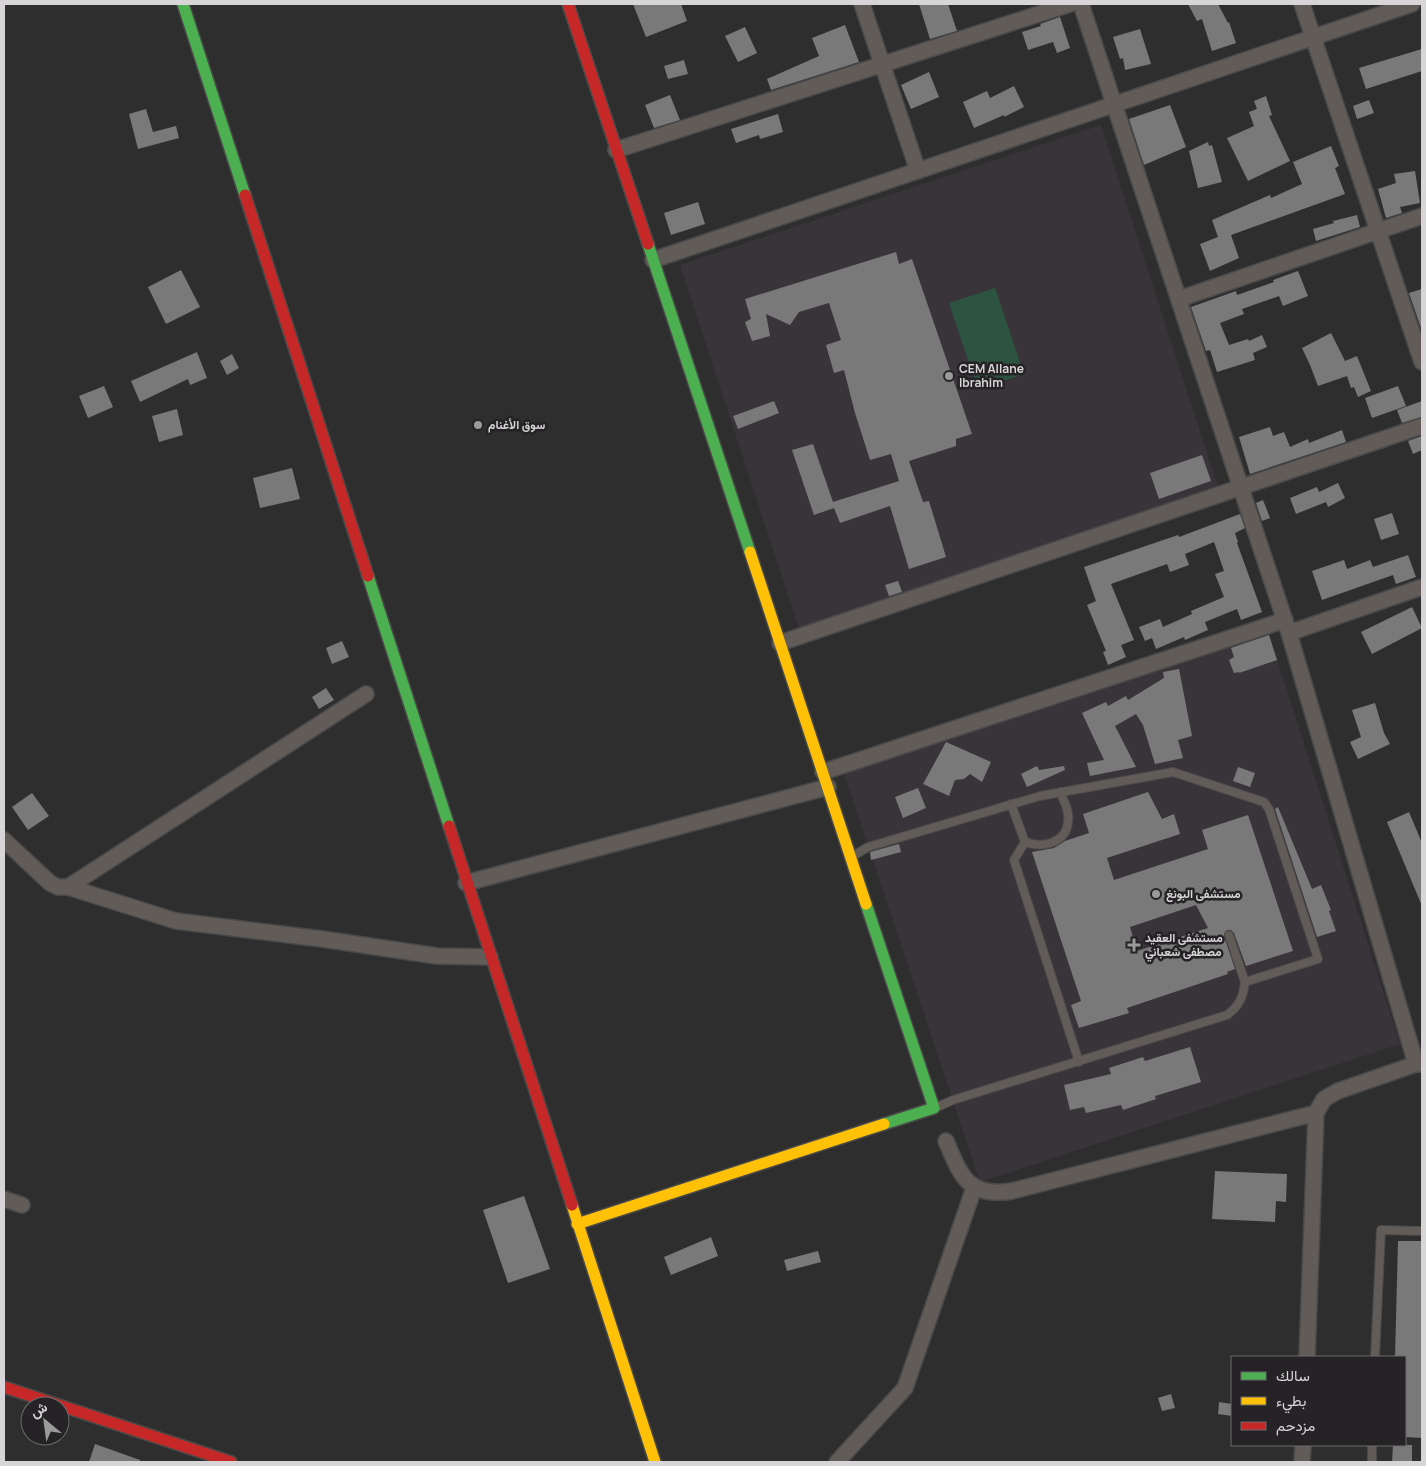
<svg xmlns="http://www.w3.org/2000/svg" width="1426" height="1466" font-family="Manrope,Vazirmatn,sans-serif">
  <rect width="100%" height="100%" fill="#2e2e2e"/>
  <path fill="#393439" d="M 1101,125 L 1218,487 L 799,629 L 680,265 Z
    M 1269,634 L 1400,1044 L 980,1182 L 844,773 Z"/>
  <path fill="#2c5440" d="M 995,288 L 1024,374 L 978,390 L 949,303 Z"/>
  <path fill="#7a797a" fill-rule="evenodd" d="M 633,4 L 681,4 L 687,21 L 646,37 Z
    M 919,4 L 948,4 L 957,31 L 930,39 Z
    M 1188,4 L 1218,4 L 1228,23 L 1229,22 L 1236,43 L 1212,51 L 1202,19 L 1197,21 Z
    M 1060,17 L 1070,48 L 1057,53 L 1053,42 L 1028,50 L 1022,32 L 1041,26 L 1040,24 Z
    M 845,25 L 859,62 L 771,90 L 767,79 L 819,56 L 812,38 Z
    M 745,27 L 757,53 L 738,62 L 725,36 Z
    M 1140,29 L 1151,64 L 1125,70 L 1123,58 L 1120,59 L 1113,37 Z
    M 1422,49 L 1422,71 L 1366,89 L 1359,68 Z
    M 684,60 L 688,74 L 668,79 L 664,66 Z
    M 929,72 L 939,97 L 911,109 L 901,85 Z
    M 1014,86 L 1024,107 L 1004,117 L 1004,115 L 974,128 L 963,102 L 987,91 L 990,98 Z
    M 670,95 L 680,120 L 654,128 L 645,105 Z
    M 1266,96 L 1272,115 L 1269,116 L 1290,161 L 1248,181 L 1227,138 L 1254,126 L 1249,112 L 1257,109 L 1254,101 Z
    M 1369,100 L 1374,113 L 1357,119 L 1353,106 Z
    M 1170,105 L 1186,147 L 1144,165 L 1129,119 Z
    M 146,109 L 153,132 L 176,126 L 179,138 L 138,149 L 129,114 Z
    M 778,114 L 783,132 L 760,139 L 759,135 L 736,143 L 731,129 Z
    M 1208,142 L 1209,146 L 1212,145 L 1222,182 L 1198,188 L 1189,151 Z
    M 1331,146 L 1339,166 L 1335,168 L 1345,194 L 1231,235 L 1239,258 L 1210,271 L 1200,244 L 1218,237 L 1212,220 L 1270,195 L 1271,198 L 1302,184 L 1293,162 Z
    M 1415,171 L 1420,203 L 1400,207 L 1402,213 L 1386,218 L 1378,189 L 1396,183 L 1394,174 Z
    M 698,202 L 705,224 L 671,235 L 664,213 Z
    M 1357,215 L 1360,227 L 1316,241 L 1313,229 L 1334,223 L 1333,221 Z
    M 896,252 L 899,264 L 912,259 L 972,434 L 956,439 L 956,446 L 909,461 L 923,502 L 929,501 L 946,557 L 909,569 L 890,506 L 840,523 L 834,508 L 814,515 L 792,450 L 813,444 L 833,502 L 899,481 L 891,454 L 870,460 L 855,413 L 844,370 L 834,373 L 826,345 L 841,340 L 829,303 L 799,312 L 790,325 L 766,314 L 770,336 L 752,341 L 745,322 L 751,319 L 745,299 Z
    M 181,270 L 200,307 L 166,324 L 148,287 Z
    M 1298,271 L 1308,296 L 1283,306 L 1279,296 L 1242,309 L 1244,314 L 1220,323 L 1229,345 L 1248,339 L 1249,341 L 1262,335 L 1267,347 L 1253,353 L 1255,360 L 1217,372 L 1210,350 L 1206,351 L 1191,307 L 1236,291 L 1237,295 L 1274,282 L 1273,280 Z
    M 1422,289 L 1422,328 L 1421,328 L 1409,293 Z
    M 1331,333 L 1345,361 L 1357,356 L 1371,391 L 1358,397 L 1354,387 L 1351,388 L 1347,376 L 1318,386 L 1310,365 L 1302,348 Z
    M 197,352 L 207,378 L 190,385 L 188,379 L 140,402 L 131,381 Z
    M 232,354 L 239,368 L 227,375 L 220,361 Z
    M 104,386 L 113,407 L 88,418 L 79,396 Z
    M 1398,386 L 1406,406 L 1372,418 L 1365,398 Z
    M 774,401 L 779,413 L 738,429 L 733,416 Z
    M 1422,401 L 1422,417 L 1402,423 L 1397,410 Z
    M 177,409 L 183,435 L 159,442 L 152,416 Z
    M 1270,427 L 1273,436 L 1284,432 L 1290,447 L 1308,439 L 1309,443 L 1342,430 L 1346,442 L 1250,474 L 1239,437 Z
    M 1422,436 L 1422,450 L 1413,454 L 1408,441 Z
    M 1202,455 L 1211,481 L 1159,499 L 1150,473 Z
    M 292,468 L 300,499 L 260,508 L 253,478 Z
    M 1338,483 L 1345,498 L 1328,507 L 1326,502 L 1296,514 L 1290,498 L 1317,487 L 1319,492 Z
    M 1263,500 L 1270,518 L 1262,521 L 1256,503 Z
    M 1392,513 L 1399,534 L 1381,540 L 1374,519 Z
    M 1240,514 L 1245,528 L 1235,533 L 1238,542 L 1237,543 L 1262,612 L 1241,620 L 1237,609 L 1205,622 L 1208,630 L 1185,640 L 1184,637 L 1156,649 L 1152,638 L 1145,641 L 1139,627 L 1160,619 L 1163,627 L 1192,614 L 1191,611 L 1224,597 L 1215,574 L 1224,571 L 1214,542 L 1185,554 L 1189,565 L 1170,572 L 1167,564 L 1111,584 L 1134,640 L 1121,645 L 1126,657 L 1108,665 L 1103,652 L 1106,651 L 1087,605 L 1096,601 L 1084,567 L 1178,535 L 1179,537 Z
    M 1408,555 L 1416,577 L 1396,584 L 1393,575 L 1322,600 L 1312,571 L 1344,560 L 1347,569 L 1370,560 L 1373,567 Z
    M 898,581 L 902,592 L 889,596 L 885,585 Z
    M 1412,607 L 1422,628 L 1372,654 L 1361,632 Z
    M 1269,635 L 1277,660 L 1239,673 L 1239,672 L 1234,673 L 1229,660 L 1234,657 L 1231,648 Z
    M 342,641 L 349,657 L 332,664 L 326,648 Z
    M 1179,669 L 1192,736 L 1178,740 L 1183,758 L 1155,764 L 1143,725 L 1136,714 L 1115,726 L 1136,767 L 1090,776 L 1087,763 L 1104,760 L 1082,713 L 1106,702 L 1108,706 L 1126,696 L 1128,700 L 1164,678 L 1163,672 Z
    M 326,688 L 334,700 L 319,709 L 312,697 Z
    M 1375,703 L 1384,733 L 1390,744 L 1358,759 L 1350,742 L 1361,737 L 1352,710 Z
    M 946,742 L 991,762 L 982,782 L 970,774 L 964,779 L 955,780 L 949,796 L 923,784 Z
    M 1037,766 L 1039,770 L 1064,766 L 1065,770 L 1027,787 L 1021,774 Z
    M 1238,767 L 1255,773 L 1250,787 L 1233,781 Z
    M 918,788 L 926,808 L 903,818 L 895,797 Z
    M 1148,792 L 1162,819 L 1174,814 L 1180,834 L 1107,858 L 1114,880 L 1208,849 L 1202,830 L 1248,815 L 1293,951 L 1246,966 L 1234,933 L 1231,930 L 1227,930 L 1224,936 L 1235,969 L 1227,972 L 1228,974 L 1127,1008 L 1129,1013 L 1079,1028 L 1071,1005 L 1081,1001 L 1032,852 L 1054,848 L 1065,841 L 1089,833 L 1083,814 ZM 1196,905 L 1208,928 L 1137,951 L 1130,927 Z
    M 32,793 L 49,816 L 28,830 L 12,807 Z
    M 1278,807 L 1312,889 L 1321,885 L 1331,910 L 1329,911 L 1336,931 L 1317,937 L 1275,809 Z
    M 1409,812 L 1422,843 L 1422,906 L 1387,822 Z
    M 899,844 L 901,852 L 871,860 L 870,852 Z
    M 1190,1047 L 1201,1082 L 1155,1096 L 1156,1099 L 1123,1110 L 1121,1105 L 1086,1113 L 1084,1107 L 1070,1110 L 1064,1085 L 1111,1074 L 1109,1068 L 1143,1057 L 1145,1061 Z
    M 1215,1171 L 1287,1174 L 1286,1202 L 1276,1201 L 1275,1222 L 1212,1219 Z
    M 524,1196 L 550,1269 L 508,1283 L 483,1210 Z
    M 711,1237 L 718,1256 L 671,1275 L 664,1257 Z
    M 1398,1241 L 1422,1241 L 1422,1438 L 1405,1437 L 1405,1357 L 1395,1357 Z
    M 818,1251 L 821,1262 L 787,1271 L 784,1260 Z
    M 1171,1394 L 1175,1408 L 1162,1411 L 1158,1398 Z
    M 1219,1402 L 1232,1404 L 1232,1416 L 1218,1414 Z
    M 95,1444 L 140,1460 L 140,1462 L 89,1462 Z
    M 1393,1445 L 1412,1445 L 1412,1462 L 1392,1462 Z"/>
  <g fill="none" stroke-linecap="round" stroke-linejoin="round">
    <defs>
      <path id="lane" d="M 1011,804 L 1025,842 C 1042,848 1066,844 1068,822 C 1070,812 1064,801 1060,792
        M 1025,842 L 1014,860 L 1079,1062
        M 853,856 L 868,847 L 1040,796 L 1173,772 L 1264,802 L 1269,809 L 1318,959 L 1245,982 L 1229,935
        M 935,1108 L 953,1100 L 1227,1015 C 1239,1006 1243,998 1245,982
        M 1375,1357 L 1381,1230 L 1422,1231
        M 1372,1462 L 1372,1445"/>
      <path id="street" d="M 862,4 L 918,171
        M 1081,4 L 1289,633 L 1416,1064
        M 1302,4 L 1422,362
        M 616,150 L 1070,4
        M 653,260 L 1412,4
        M 1179,299 L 1422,216
        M 1289,633 L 1422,587
        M 780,643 L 1422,426
        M 823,772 L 1285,620
        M 4,840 L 50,883 L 58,887 L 68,887 L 366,694
        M 466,883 L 828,787
        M 68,887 L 176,921 L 322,939 L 437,956 L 490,957
        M 946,1141 C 961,1176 968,1198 1012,1191 L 1316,1113
        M 4,1199 L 22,1205
        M 1307,1357 L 1316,1113 L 1324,1099 L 1338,1091 L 1416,1064 L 1422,1064
        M 837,1462 L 905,1388 L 974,1188
        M 1302,1462 L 1303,1445"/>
      <path id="fast" d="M 183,4 L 245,195
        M 648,244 L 750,552
        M 368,576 L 449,826
        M 866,904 L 934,1108 L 884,1124"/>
      <path id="slow" d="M 750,552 L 866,904
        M 572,1205 L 655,1462
        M 577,1224 L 884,1124"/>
      <path id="jam" d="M 568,4 L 648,244
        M 245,195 L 368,576
        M 449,826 L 572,1205
        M 4,1387 L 231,1462"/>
    </defs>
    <use href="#lane" stroke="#494949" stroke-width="10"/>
    <use href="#street" stroke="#494949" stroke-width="18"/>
    <use href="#fast" stroke="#494949" stroke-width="14"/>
    <use href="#slow" stroke="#494949" stroke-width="14"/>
    <use href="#jam" stroke="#494949" stroke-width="14"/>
    <use href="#lane" stroke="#615c58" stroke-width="8"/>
    <use href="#street" stroke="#615c58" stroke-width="15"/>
    <use href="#fast" stroke="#4caf50" stroke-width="11"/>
    <use href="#slow" stroke="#ffc107" stroke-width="11"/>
    <use href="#jam" stroke="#c62828" stroke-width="11"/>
  </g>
  <g fill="#9c9b9c" stroke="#252325" stroke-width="2">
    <circle cx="949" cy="376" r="5"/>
    <circle cx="478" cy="425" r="5"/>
    <circle cx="1156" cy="894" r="5"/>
    <path d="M1131.5 937.5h5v5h5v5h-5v5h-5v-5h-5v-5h5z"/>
  </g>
  <g text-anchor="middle" stroke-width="5" stroke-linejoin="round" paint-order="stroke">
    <g font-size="12" font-weight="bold" fill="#d7d5d7" stroke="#252325" text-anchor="start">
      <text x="959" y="373">CEM Allane<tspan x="959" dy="14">Ibrahim</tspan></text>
      <text x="488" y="429">سوق الأغنام</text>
      <text x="1166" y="898">مستشفى البونغ</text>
      <text x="1145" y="942">مستشفى العقيد<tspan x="1145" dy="14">مصطفى شعباني</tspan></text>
    </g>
  </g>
  <rect width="1426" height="1466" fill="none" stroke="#d7d5d7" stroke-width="10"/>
  <rect x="1231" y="1356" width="175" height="90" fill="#252325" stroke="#6c6a6c"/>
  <rect x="1241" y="1372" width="25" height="8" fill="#4caf50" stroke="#6c6a6c"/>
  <text x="1276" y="1381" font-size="15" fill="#d7d5d7">سالك</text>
  <rect x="1241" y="1397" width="25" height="8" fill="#ffc107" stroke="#6c6a6c"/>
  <text x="1276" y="1406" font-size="15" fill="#d7d5d7">بطيء</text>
  <rect x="1241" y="1422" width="25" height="8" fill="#c62828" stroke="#6c6a6c"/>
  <text x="1276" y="1431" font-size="15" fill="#d7d5d7">مزدحم</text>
  <g transform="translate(45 1421) rotate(331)"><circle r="24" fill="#252325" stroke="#6c6a6c"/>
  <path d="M0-4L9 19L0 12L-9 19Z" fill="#9c9b9c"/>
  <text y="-8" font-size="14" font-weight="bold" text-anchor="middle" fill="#d7d5d7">ش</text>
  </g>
</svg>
